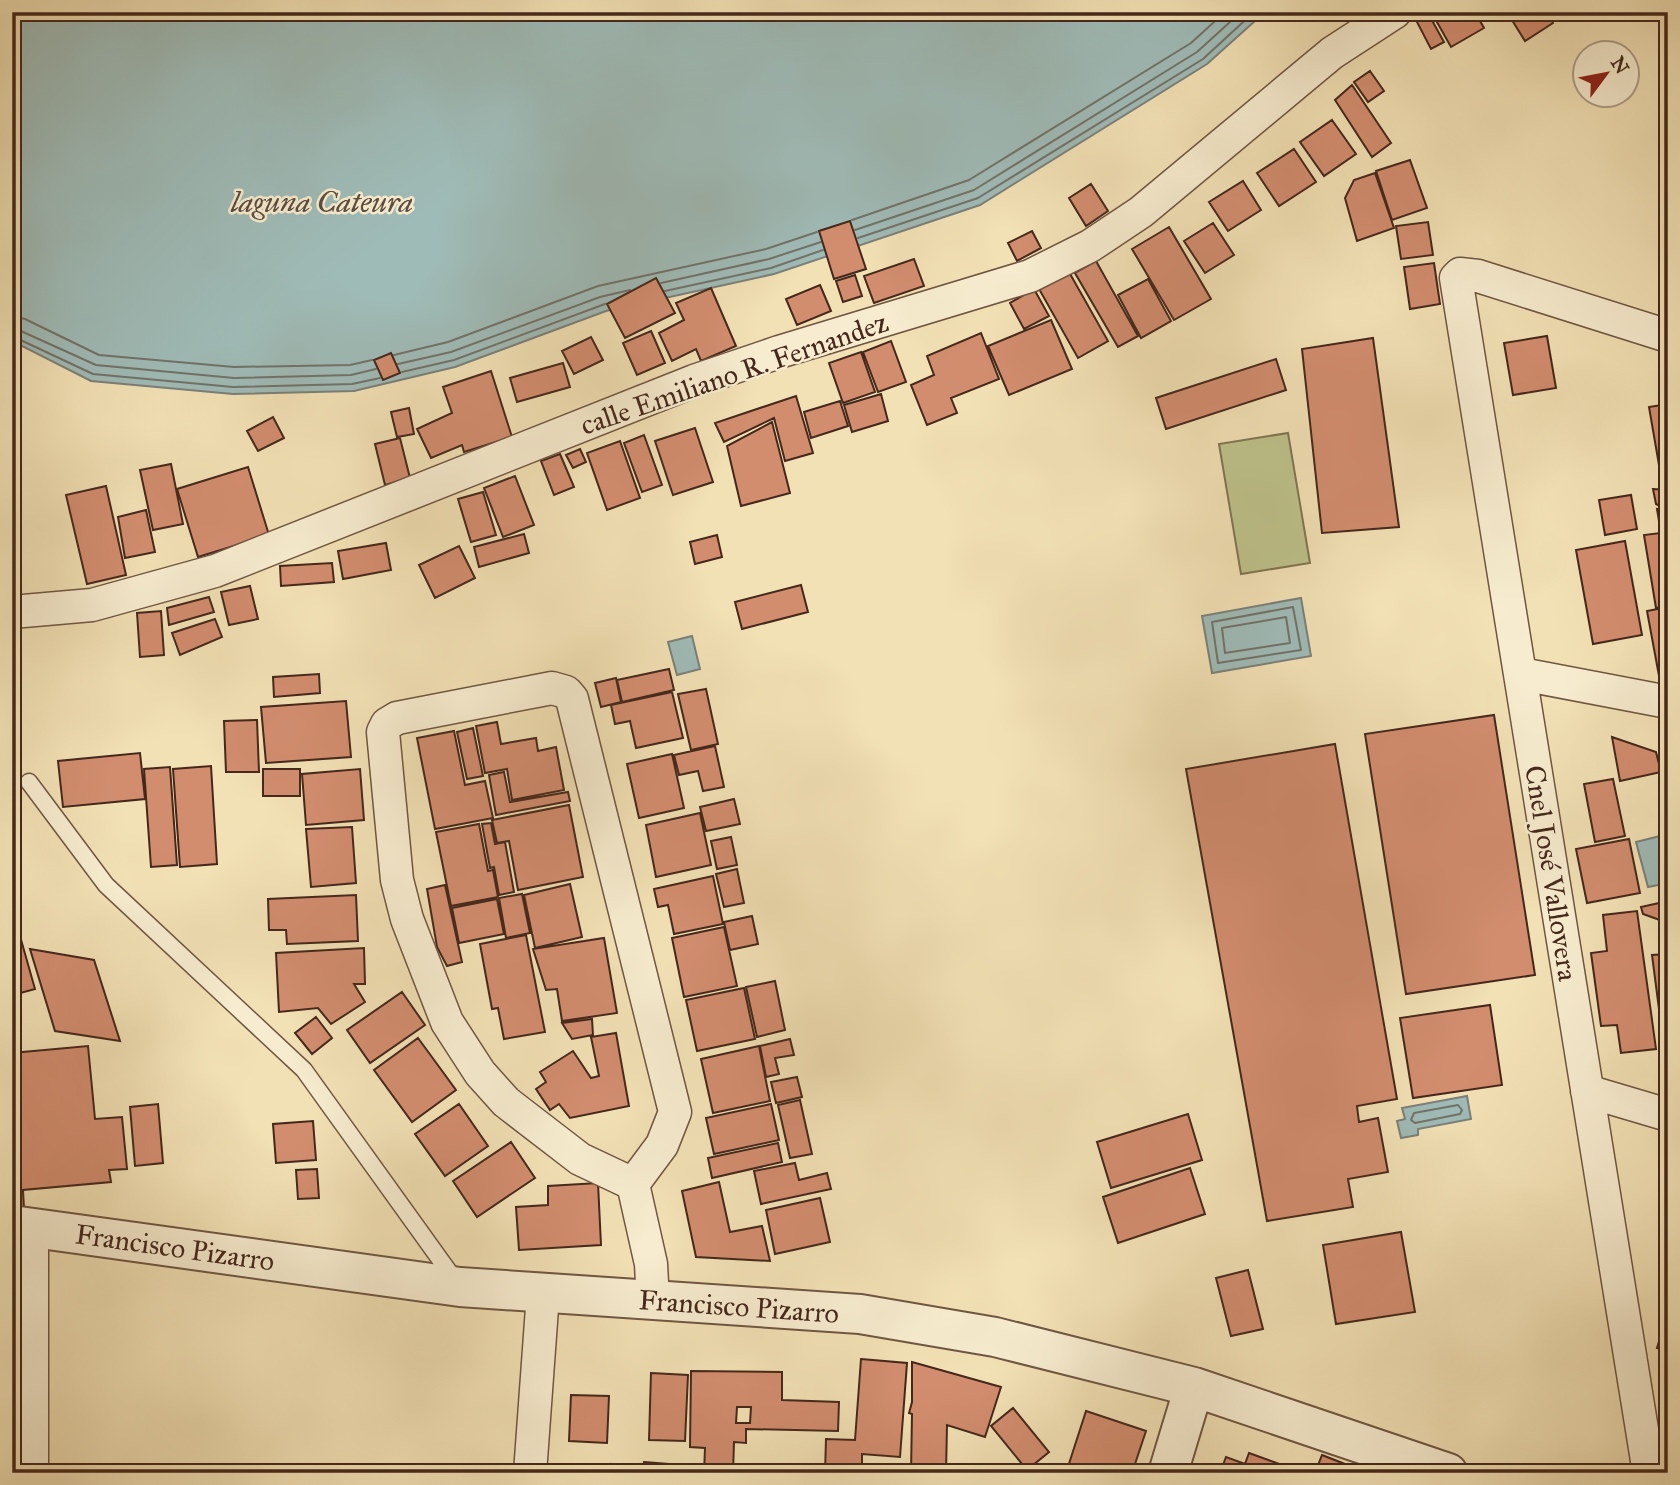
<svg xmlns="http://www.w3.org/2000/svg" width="1680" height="1485" font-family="'IM FELL Great Primer',serif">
  <rect width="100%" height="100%" fill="#f2e1b5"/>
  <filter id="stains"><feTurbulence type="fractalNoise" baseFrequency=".00286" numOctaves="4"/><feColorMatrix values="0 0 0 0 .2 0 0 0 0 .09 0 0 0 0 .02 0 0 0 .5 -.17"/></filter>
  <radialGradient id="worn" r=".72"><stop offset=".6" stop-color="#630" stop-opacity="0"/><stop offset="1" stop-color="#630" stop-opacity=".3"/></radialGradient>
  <path fill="#bec28b" stroke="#817553" stroke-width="2" d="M 1288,433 L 1310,563 L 1241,574 L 1219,444 Z"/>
  <path fill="#9fbbb7" stroke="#7b8079" stroke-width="2" d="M 12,12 L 1265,12 L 1207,64 L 980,205 L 774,274 L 606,311 L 455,367 L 354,391 L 233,394 L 91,381 L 12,341 Z
    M 1301,598 L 1311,656 L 1212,673 L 1202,616 Z
    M 692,636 L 700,669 L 677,675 L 668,642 Z
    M 1668,834 L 1668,883 L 1648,887 L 1636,842 Z
    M 1467,1096 L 1471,1119 L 1418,1129 L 1418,1135 L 1401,1138 L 1397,1121 L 1405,1119 L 1402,1108 Z"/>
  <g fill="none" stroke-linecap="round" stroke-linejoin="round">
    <path stroke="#727269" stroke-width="2" d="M 852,220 L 969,180 L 1191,43 L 1225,12
      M 855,230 L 974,190 L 1197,52 L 1241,12
      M 858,238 L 978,198 L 1203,59 L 1254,12
      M 661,283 L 769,259 L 821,242
      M 665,291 L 771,268 L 823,250
      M 12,316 L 25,319 L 99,355 L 234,367 L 350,365 L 372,360
      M 12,327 L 96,365 L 234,378 L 351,375 L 376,369
      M 12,336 L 93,374 L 233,387 L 352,384 L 380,378
      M 394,355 L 448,342 L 598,286 L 766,249 L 817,232
      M 398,364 L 451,352 L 600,297 L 630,290
      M 402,372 L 454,360 L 605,304
      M 1293,607 L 1301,650 L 1218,663 L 1212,622 Z
      M 1286,617 L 1290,643 L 1225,653 L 1222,628 Z
      M 1458,1105 L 1462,1110 L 1460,1114 L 1415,1123 L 1411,1120 L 1414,1113 Z"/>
  </g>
  <path fill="#d28d6f" stroke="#44281b" stroke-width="2" fill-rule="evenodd" d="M 1437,12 L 1475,12 L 1484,28 L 1451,47 L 1433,15 Z
    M 1507,12 L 1546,12 L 1553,23 L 1525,41 Z
    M 1429,15 L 1444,42 L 1431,49 L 1417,22 Z
    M 1370,71 L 1384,91 L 1368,102 L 1354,82 Z
    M 1352,85 L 1391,143 L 1372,157 L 1335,100 Z
    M 1332,120 L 1356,154 L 1324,176 L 1300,142 Z
    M 1294,149 L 1316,182 L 1279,206 L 1257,173 Z
    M 1410,160 L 1427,208 L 1392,220 L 1376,171 Z
    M 1375,173 L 1394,228 L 1357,241 L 1345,198 L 1354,180 Z
    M 1243,181 L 1261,210 L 1228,231 L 1209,202 Z
    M 1091,184 L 1108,211 L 1086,226 L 1069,198 Z
    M 850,221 L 866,269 L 834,279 L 819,231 Z
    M 1428,222 L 1433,255 L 1401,259 L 1396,226 Z
    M 1213,223 L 1234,255 L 1205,273 L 1184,241 Z
    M 1169,227 L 1211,299 L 1174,320 L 1132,249 Z
    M 1032,231 L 1041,248 L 1017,261 L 1008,243 Z
    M 914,259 L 924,286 L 874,303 L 864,276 Z
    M 1096,261 L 1138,336 L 1118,347 L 1075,273 Z
    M 1434,263 L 1440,304 L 1410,309 L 1404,267 Z
    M 1069,272 L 1108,341 L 1078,358 L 1039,289 Z
    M 855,275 L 862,296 L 843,302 L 836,281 Z
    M 656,278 L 675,313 L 625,338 L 607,304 Z
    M 1148,279 L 1171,321 L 1141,338 L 1118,295 Z
    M 820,285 L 831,311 L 797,325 L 786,299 Z
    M 711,288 L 736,346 L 701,361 L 696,349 L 672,361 L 659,333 L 684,320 L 676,303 Z
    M 1034,289 L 1049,316 L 1024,329 L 1010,303 Z
    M 1051,320 L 1072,369 L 1009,395 L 988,346 Z
    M 651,331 L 665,363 L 637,375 L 623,343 Z
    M 981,333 L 999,379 L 951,398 L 957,413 L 927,425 L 911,385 L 934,375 L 927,356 Z
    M 1547,336 L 1556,388 L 1513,395 L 1504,343 Z
    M 591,337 L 603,360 L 574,374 L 562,351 Z
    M 1373,338 L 1399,527 L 1322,533 L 1302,349 Z
    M 891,341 L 906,382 L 878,392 L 863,352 Z
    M 861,352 L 875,392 L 843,403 L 829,363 Z
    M 391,353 L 400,373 L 383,380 L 374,360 Z
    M 1276,359 L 1286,390 L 1166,429 L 1156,398 Z
    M 563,363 L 570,387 L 517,402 L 510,378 Z
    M 491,371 L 512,437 L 464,452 L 462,445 L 431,458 L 417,429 L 452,413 L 443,387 Z
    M 881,394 L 888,421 L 852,432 L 844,405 Z
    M 796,396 L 813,453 L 785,461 L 774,418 L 724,442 L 715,423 Z
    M 840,401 L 848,426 L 811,438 L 804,412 Z
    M 1668,404 L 1668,464 L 1659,465 L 1649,407 Z
    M 409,408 L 414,434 L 397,437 L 391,412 Z
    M 273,417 L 284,438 L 258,451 L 247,431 Z
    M 772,422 L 790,493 L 741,506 L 727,446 Z
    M 695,428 L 713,482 L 673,495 L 655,441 Z
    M 644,435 L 662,485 L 642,492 L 624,443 Z
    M 400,438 L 410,478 L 385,485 L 375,444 Z
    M 620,441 L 640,498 L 607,510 L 587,453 Z
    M 580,449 L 586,462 L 573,468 L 566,455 Z
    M 560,454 L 574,487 L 554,495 L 541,461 Z
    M 171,464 L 183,524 L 153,530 L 140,470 Z
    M 248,467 L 269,535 L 198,557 L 177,489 Z
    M 515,476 L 534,525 L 503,537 L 484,488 Z
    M 106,486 L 126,575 L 87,584 L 66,495 Z
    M 1653,489 L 1668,490 L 1668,510 L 1656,504 Z
    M 483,492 L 496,535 L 471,542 L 458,499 Z
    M 1631,495 L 1637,529 L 1605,535 L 1599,500 Z
    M 1657,509 L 1668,513 L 1668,606 L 1656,608 L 1644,535 L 1661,533 Z
    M 146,510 L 155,552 L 125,558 L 118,517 Z
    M 524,534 L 529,553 L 479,567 L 474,547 Z
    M 717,535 L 722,557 L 695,564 L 690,542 Z
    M 1625,541 L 1642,635 L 1593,644 L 1576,550 Z
    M 386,543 L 391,570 L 343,579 L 338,551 Z
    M 459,546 L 475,578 L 435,598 L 419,565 Z
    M 332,563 L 334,582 L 281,586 L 280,566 Z
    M 801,585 L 808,612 L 742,629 L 735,602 Z
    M 250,586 L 258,619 L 229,625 L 221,592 Z
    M 209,597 L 214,612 L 169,625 L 167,608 Z
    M 1668,607 L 1668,675 L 1659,676 L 1647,611 Z
    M 161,611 L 164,655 L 140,657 L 137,613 Z
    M 215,619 L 222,637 L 180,655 L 172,633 Z
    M 669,669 L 674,690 L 622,702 L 617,680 Z
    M 319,674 L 320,693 L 274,697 L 273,677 Z
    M 616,678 L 621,702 L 601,707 L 595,683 Z
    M 706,689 L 718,744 L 691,750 L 678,694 Z
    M 672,692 L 683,738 L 636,748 L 630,721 L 615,724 L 611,705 Z
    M 346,701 L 351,757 L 266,763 L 261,707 Z
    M 1494,715 L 1535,975 L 1406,994 L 1365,734 Z
    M 257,720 L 259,772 L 226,772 L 224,721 Z
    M 497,722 L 501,744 L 536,738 L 538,751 L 556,747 L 564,790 L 512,800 L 507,769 L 485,773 L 476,726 Z
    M 473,728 L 483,776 L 467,779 L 457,732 Z
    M 454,731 L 465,785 L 485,781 L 493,818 L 435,829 L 417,738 Z
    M 1612,737 L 1656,752 L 1661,772 L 1620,781 Z
    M 1335,744 L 1397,1099 L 1357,1106 L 1359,1122 L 1378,1118 L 1388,1172 L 1348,1179 L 1353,1207 L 1267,1221 L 1186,769 Z
    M 715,746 L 724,787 L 703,791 L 698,771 L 679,775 L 674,755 Z
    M 140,753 L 145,799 L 63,807 L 58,761 Z
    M 672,754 L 684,808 L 639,818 L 627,764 Z
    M 211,766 L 217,864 L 180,867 L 173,769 Z
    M 170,767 L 177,865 L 151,867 L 144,769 Z
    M 263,769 L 300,769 L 300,796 L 263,796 Z
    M 360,769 L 364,820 L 306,825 L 302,774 Z
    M 504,772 L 510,802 L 568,792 L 570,801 L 496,815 L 489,775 Z
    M 1613,779 L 1625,836 L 1595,842 L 1584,784 Z
    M 734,799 L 740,824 L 706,831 L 700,807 Z
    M 569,805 L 583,877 L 518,890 L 509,841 L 497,843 L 492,820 Z
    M 700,813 L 711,865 L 656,877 L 646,825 Z
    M 491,823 L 495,844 L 505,842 L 514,892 L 499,895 L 494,867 L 490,868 L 482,824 Z
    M 479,824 L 488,871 L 493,870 L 498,897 L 451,906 L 436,832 Z
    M 352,827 L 356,883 L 311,887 L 306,829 Z
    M 731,837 L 737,865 L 717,869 L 711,841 Z
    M 1629,839 L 1640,893 L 1587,903 L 1576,849 Z
    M 737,869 L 744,903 L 724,907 L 716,874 Z
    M 713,876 L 723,924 L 674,934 L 668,905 L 658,907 L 654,889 Z
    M 570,884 L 582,937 L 535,948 L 524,895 Z
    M 445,885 L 462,962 L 447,966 L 437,947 L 427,889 Z
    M 522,894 L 530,933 L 506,938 L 499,898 Z
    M 356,895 L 358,941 L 287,944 L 286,930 L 269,930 L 268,899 Z
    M 497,899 L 504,934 L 459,943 L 452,908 Z
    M 1668,901 L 1668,923 L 1643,914 L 1641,907 Z
    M 1637,911 L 1656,1049 L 1621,1053 L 1617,1025 L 1601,1026 L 1591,953 L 1607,951 L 1603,915 Z
    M 752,916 L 758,944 L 730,950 L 724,922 Z
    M 724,927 L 737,986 L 684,997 L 672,938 Z
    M 18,929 L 35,989 L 13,995 L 12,931 Z
    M 526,935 L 545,1032 L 504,1039 L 498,1008 L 492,1009 L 480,944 Z
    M 604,938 L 617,1013 L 562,1021 L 557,989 L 546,990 L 533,949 Z
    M 364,948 L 365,984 L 354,984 L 365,1002 L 331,1024 L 318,1008 L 279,1012 L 276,953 Z
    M 30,949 L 94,960 L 120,1041 L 55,1031 Z
    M 1668,954 L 1668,1003 L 1659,1009 L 1652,955 Z
    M 775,981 L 785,1030 L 757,1037 L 746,987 Z
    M 744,988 L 755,1039 L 697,1051 L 686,1000 Z
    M 402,992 L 425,1025 L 370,1063 L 347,1030 Z
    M 1490,1005 L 1502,1085 L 1413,1098 L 1400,1018 Z
    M 316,1017 L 332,1038 L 312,1054 L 295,1033 Z
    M 592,1019 L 593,1035 L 572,1039 L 562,1023 Z
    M 616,1033 L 629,1106 L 570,1118 L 559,1104 L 550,1110 L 536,1089 L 546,1082 L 540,1072 L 573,1051 L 591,1078 L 599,1076 L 591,1037 Z
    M 418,1038 L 456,1090 L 412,1122 L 374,1070 Z
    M 790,1039 L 794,1055 L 775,1058 L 779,1074 L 766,1077 L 760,1046 Z
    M 88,1046 L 95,1119 L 122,1117 L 127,1169 L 109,1170 L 111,1182 L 23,1190 L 24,1209 L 12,1208 L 12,1053 Z
    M 759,1046 L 770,1101 L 713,1113 L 701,1059 Z
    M 797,1077 L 802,1097 L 776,1103 L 771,1082 Z
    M 800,1100 L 812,1154 L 790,1158 L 778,1105 Z
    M 158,1104 L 163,1163 L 135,1166 L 130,1107 Z
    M 459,1104 L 488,1146 L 445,1176 L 415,1134 Z
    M 771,1104 L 779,1140 L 714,1154 L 706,1118 Z
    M 1188,1114 L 1202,1160 L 1111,1188 L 1097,1142 Z
    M 313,1121 L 316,1160 L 276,1163 L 273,1124 Z
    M 511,1142 L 535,1178 L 477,1217 L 453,1181 Z
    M 778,1143 L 782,1162 L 712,1178 L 708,1158 Z
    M 795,1163 L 799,1180 L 827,1173 L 831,1189 L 761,1204 L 754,1171 Z
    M 1190,1168 L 1205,1214 L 1118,1243 L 1103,1197 Z
    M 317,1169 L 319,1198 L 298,1199 L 296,1170 Z
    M 719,1182 L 730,1232 L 762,1226 L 770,1261 L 696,1257 L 682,1191 Z
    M 598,1183 L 601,1245 L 519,1250 L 516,1207 L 548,1205 L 548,1186 Z
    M 820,1198 L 830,1242 L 775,1254 L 766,1210 Z
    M 1401,1232 L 1415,1312 L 1336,1324 L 1323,1245 Z
    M 1248,1270 L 1263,1329 L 1231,1336 L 1216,1278 Z
    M 1668,1311 L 1668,1351 L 1657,1348 Z
    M 861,1359 L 907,1363 L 900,1457 L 862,1454 L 862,1473 L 825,1473 L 826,1439 L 855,1440 Z
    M 912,1362 L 1001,1387 L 985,1437 L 947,1425 L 946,1473 L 911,1473 L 912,1414 L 909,1413 L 912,1402 Z
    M 691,1371 L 782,1372 L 782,1400 L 839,1402 L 838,1431 L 746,1429 L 746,1443 L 734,1442 L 733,1473 L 704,1473 L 705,1448 L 690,1447 ZM 737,1407 L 751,1407 L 750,1423 L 736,1423 Z
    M 651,1373 L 688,1375 L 685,1441 L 649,1440 Z
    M 571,1395 L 609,1396 L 607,1443 L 569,1441 Z
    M 1013,1408 L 1049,1452 L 1027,1470 L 991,1426 Z
    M 1086,1411 L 1146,1431 L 1132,1473 L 1066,1473 Z
    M 1249,1453 L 1296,1470 L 1295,1473 L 1220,1473 L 1226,1457 L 1245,1464 Z
    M 1322,1455 L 1368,1473 L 1315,1473 Z
    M 644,1462 L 681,1465 L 680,1473 L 643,1473 Z
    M 611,1464 L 636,1469 L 635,1473 L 610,1473 Z
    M 880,1465 L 908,1468 L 908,1473 L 879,1473 Z"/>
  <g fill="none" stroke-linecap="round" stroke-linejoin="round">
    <defs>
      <path id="service" d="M 29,782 L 106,885 L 304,1070 L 457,1283"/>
      <path id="minor" d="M 12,612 L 92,605 L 215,571 L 694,381 L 779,352 L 1030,276 L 1090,246 L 1141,212 L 1332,53 L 1395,12
        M 1521,674 L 1668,702
        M 1587,1091 L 1668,1115
        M 633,1184 L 662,1145 L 675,1112 L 572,699 L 566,692 L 552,688 L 397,718 L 387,724 L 383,732 L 397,880 L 407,919 L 447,1022 L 480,1073 L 506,1102 L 580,1159 L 633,1184 L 651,1264 L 653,1301
        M 32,1227 L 32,1473
        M 530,1473 L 543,1294
        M 1649,1473 L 1456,278 L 1460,274 L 1478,276 L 1668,336"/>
      <path id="tertiary" d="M 12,1225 L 460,1287 L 860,1314 L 995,1337 L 1194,1387 L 1448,1473
        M 1168,1473 L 1194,1387"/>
    </defs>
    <use href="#service" stroke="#705642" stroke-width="19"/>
    <use href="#minor" stroke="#705642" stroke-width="35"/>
    <use href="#tertiary" stroke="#705642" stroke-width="42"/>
    <use href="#service" stroke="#f7eccf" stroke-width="16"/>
    <use href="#minor" stroke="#f7eccf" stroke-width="32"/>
    <use href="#tertiary" stroke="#f7eccf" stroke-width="38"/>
  </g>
  <g text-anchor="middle" stroke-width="5" stroke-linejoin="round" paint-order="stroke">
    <g font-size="28" fill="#44281b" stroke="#f7eccf">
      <text transform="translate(734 373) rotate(-19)" y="10">calle Emiliano R. Fernandez</text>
      <text transform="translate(1552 873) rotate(81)" y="10">Cnel José Vallovera</text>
      <text transform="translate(175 1247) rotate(8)" y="10">Francisco Pizarro</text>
      <text transform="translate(739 1306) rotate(4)" y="10">Francisco Pizarro</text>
    </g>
    <g font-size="30" font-style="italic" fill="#5b4d42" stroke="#f7eccf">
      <text x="322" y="212">laguna Cateura</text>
    </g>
  </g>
  <rect width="1680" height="1485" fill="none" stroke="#f2e1b5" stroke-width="42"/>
  <rect x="14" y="14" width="1652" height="1457" fill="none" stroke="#44281b" stroke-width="3.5"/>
  <rect x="21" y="21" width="1638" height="1443" fill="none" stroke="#44281b" stroke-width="2"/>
  <g transform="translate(1606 74) rotate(58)"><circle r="33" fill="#f7eccf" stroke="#af9e87" stroke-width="2"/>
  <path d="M0-5L12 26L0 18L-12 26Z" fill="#8f2418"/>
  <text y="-10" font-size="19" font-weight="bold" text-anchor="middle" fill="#44281b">N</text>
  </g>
  <rect width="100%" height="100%" filter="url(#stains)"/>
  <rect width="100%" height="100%" fill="url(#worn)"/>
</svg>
